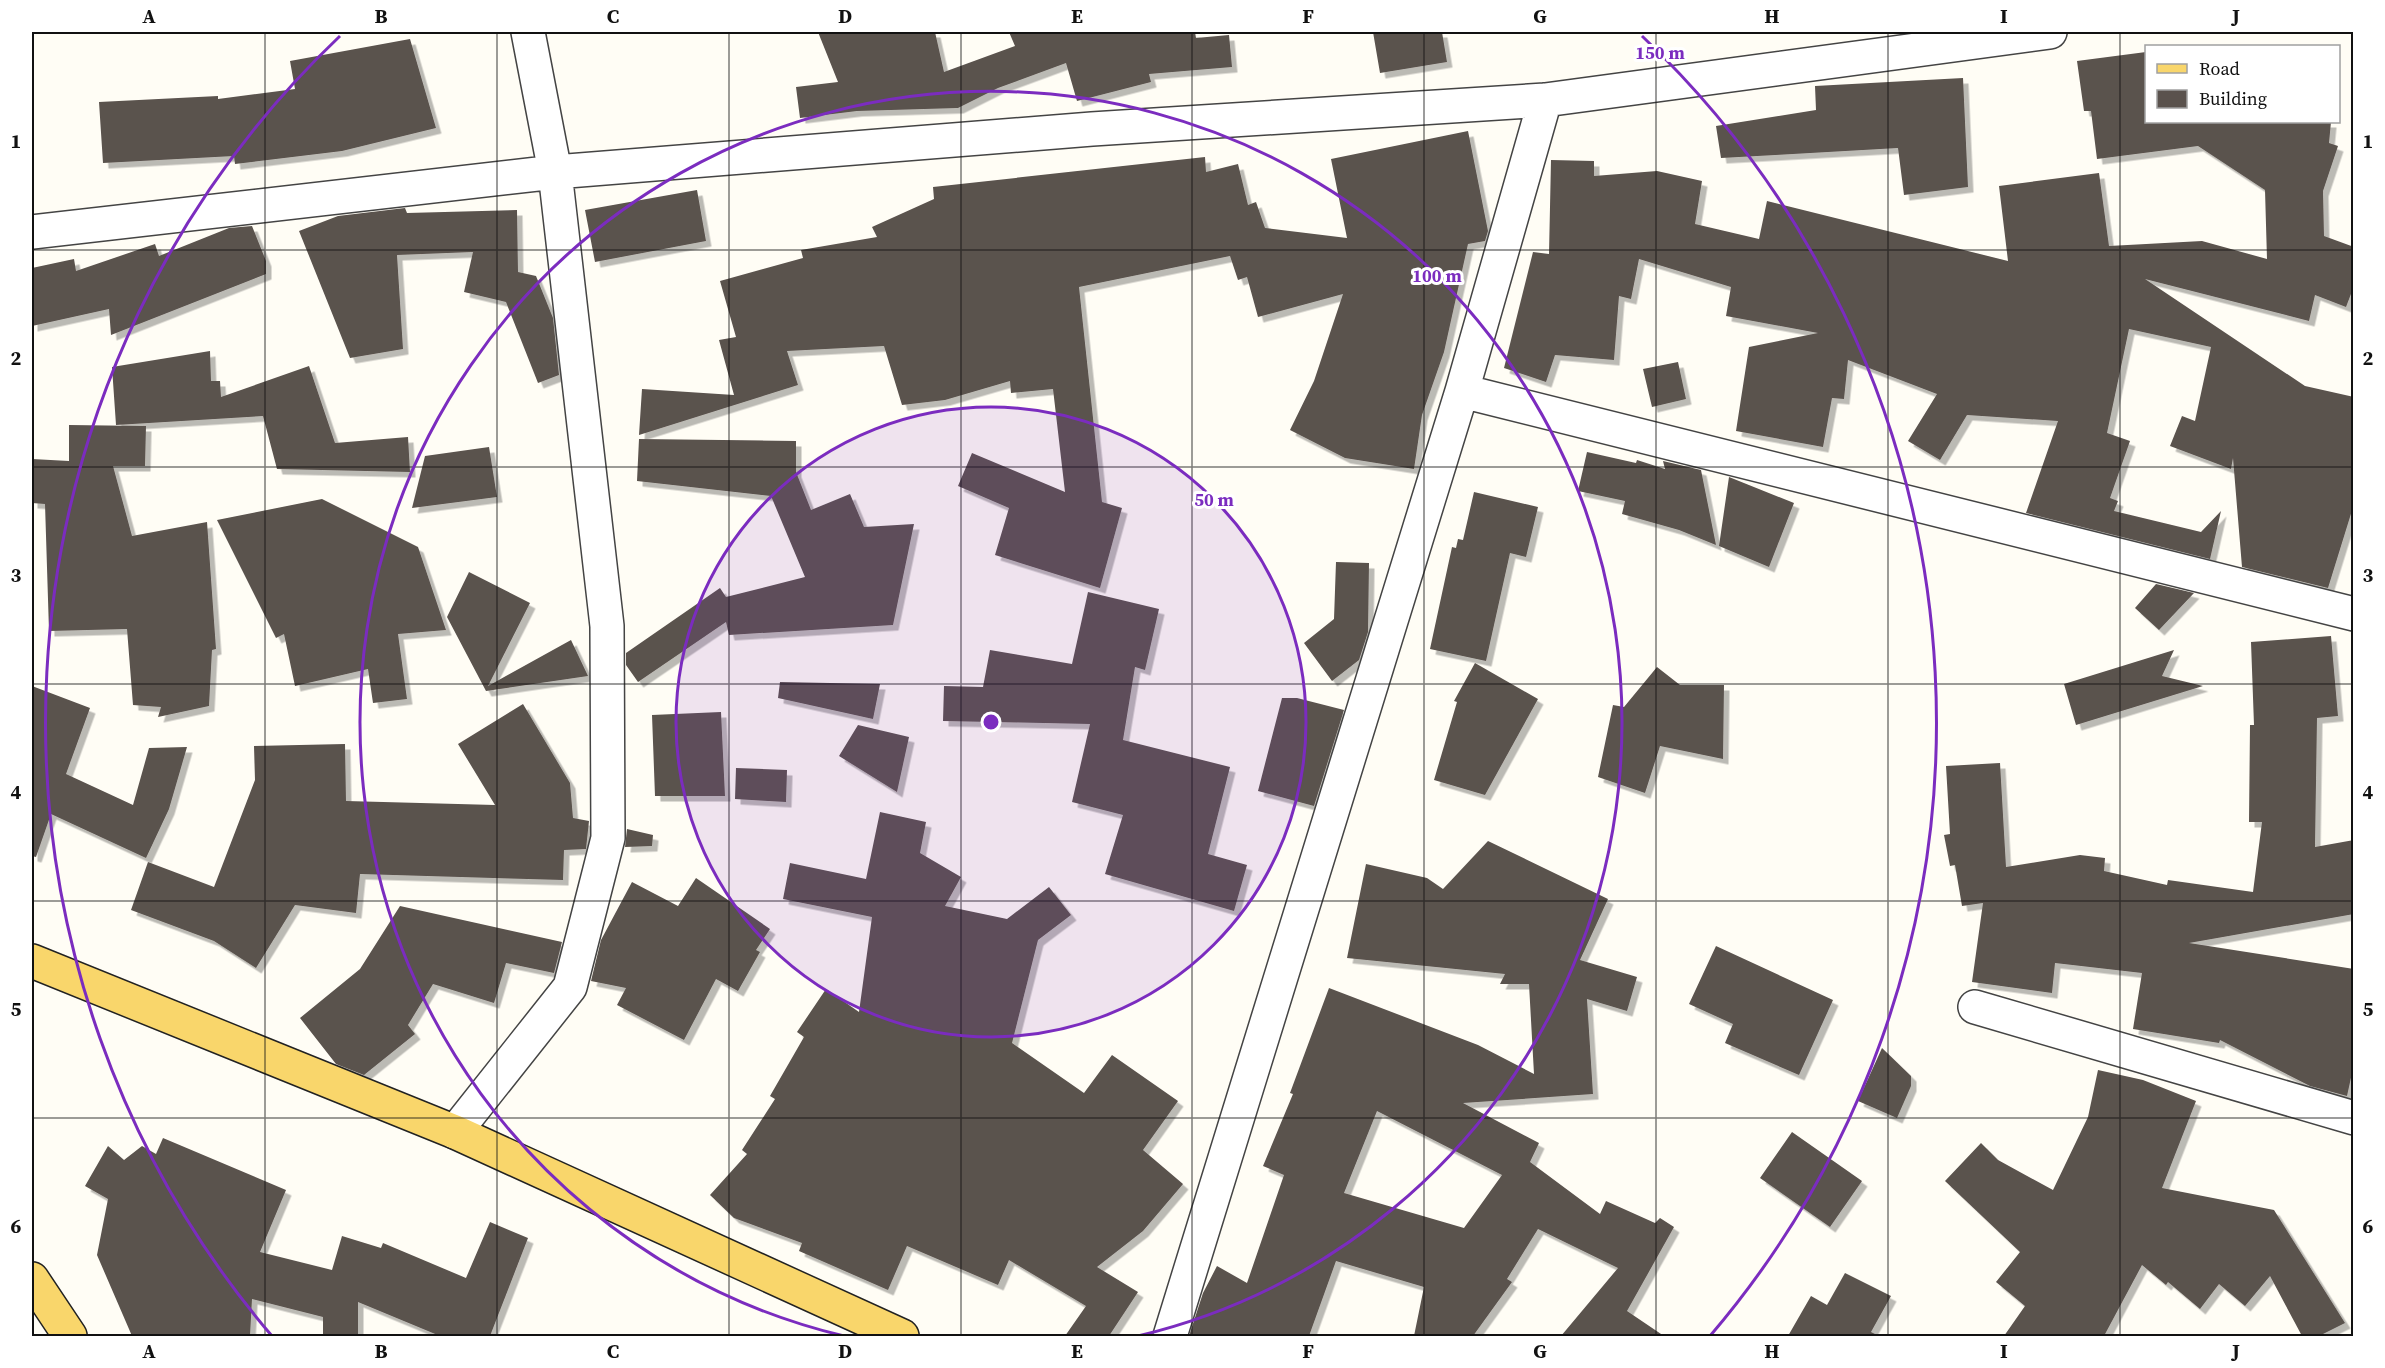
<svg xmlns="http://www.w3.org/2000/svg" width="2385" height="1368" font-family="'Source Serif 4',serif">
  <defs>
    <filter id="shadow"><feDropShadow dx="5.5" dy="5.5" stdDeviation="0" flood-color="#0004"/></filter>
  </defs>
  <rect width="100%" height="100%" fill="#fffdf5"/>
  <path fill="#5a524d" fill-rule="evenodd" filter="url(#shadow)" d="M 818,32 L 935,32 L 944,72 L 1015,46 L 1009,32 L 1195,32 L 1196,38 L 1229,35 L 1232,67 L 1149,74 L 1151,82 L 1077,101 L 1066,63 L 998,88 L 958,108 L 857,111 L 800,118 L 796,87 L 838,82 Z
    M 1373,32 L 1442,32 L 1447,62 L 1380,73 Z
    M 410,39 L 436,128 L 342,151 L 235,164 L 234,156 L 103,163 L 99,102 L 218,96 L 218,99 L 295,89 L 290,61 Z
    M 2146,52 L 2146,122 L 2331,122 L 2329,143 L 2338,146 L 2323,191 L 2324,236 L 2354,247 L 2354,286 L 2346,307 L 2315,295 L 2309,321 L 2145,279 L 2305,386 L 2354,397 L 2354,504 L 2328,588 L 2242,567 L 2233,458 L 2231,469 L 2170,446 L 2182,416 L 2195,421 L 2211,347 L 2129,329 L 2107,433 L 2130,441 L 2110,498 L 2118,501 L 2114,511 L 2201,532 L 2221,511 L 2210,559 L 2026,513 L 2058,421 L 1967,415 L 1940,460 L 1908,441 L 1937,394 L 1848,360 L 1844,399 L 1832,398 L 1823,447 L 1736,431 L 1749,347 L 1818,333 L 1726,316 L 1731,287 L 1639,259 L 1631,299 L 1619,296 L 1614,360 L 1555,355 L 1546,382 L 1504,368 L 1533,252 L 1549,254 L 1551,160 L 1594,161 L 1594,176 L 1657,171 L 1702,181 L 1695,224 L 1759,239 L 1767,201 L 2008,261 L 1999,186 L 2099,173 L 2109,246 L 2202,241 L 2267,259 L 2265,190 L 2198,146 L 2097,159 L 2091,111 L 2084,111 L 2077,61 Z
    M 1963,78 L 1968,187 L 1904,195 L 1898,148 L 1721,158 L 1716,126 L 1816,110 L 1815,86 Z
    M 1468,131 L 1488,231 L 1485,241 L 1468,244 L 1444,352 L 1422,415 L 1414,469 L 1345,458 L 1290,430 L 1314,381 L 1343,294 L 1258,317 L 1247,277 L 1238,280 L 1230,256 L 1079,287 L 1102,502 L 1122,508 L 1100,588 L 995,555 L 1009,508 L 958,486 L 972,453 L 1065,492 L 1053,389 L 1011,393 L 1010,381 L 945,400 L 902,405 L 884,346 L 787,351 L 798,385 L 639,435 L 642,389 L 734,395 L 719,340 L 736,337 L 720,281 L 803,258 L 801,250 L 877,237 L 872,227 L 934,199 L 933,187 L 1205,157 L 1206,172 L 1238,164 L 1248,205 L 1256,202 L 1265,228 L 1347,238 L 1331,159 Z
    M 697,190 L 706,241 L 595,262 L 585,210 Z
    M 405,208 L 407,213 L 517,210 L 518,272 L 536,276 L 553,318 L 559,375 L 538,383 L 506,302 L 464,292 L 473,252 L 397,255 L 403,349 L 350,358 L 299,231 L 338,216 Z
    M 252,226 L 266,261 L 266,274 L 111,335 L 109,309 L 32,326 L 32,268 L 74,259 L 76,271 L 155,244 L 159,256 L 229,228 Z
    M 210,351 L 211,381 L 220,381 L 221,397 L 309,366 L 335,443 L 408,437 L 410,472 L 277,469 L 263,416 L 116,425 L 112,367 Z
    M 1678,362 L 1686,399 L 1652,407 L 1643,369 Z
    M 69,425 L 146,426 L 145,466 L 113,466 L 132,536 L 207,522 L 216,649 L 212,650 L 209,706 L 158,717 L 161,707 L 133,705 L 127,629 L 49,631 L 45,504 L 32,503 L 32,459 L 69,461 Z
    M 639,439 L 796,441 L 796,472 L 811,510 L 850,494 L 864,527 L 914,524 L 893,625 L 729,635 L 726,622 L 638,682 L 626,665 L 626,653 L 720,588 L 726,597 L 805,577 L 771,496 L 637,481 Z
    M 489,447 L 497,497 L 412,508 L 425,456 Z
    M 1587,452 L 1636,463 L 1637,460 L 1665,469 L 1663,461 L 1701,470 L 1716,545 L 1679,530 L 1622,514 L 1625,501 L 1578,491 Z
    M 1729,477 L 1794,503 L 1769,567 L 1719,546 Z
    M 1474,492 L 1538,507 L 1526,557 L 1510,553 L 1486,661 L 1430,649 L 1452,547 L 1456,548 L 1458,539 L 1463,540 Z
    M 322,499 L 418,547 L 446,630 L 398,634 L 407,699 L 373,703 L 368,669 L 295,686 L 284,634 L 276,638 L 217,520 Z
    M 1336,562 L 1369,563 L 1368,632 L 1359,660 L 1332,681 L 1304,643 L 1334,619 Z
    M 469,572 L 530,603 L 488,686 L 571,640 L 588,676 L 486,691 L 447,617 Z
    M 2156,584 L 2194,593 L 2159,630 L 2135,608 Z
    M 1088,592 L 1159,609 L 1145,670 L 1135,667 L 1123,740 L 1230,767 L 1208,854 L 1247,865 L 1234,911 L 1105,874 L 1123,815 L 1072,802 L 1090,724 L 943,721 L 944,686 L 983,687 L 990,650 L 1072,664 Z
    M 2331,636 L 2338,716 L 2317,718 L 2315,847 L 2354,840 L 2354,914 L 2189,943 L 2354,969 L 2354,1064 L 2347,1096 L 2310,1086 L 2220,1040 L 2219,1043 L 2133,1029 L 2142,973 L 2055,963 L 2052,993 L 1972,982 L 1983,903 L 1962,906 L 1955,865 L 1950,866 L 1944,835 L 1950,834 L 1946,766 L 2000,763 L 2006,867 L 2080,855 L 2105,858 L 2104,871 L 2167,885 L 2168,880 L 2253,892 L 2262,822 L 2249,822 L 2250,725 L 2254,725 L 2251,642 Z
    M 2174,650 L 2162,676 L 2203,686 L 2076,725 L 2064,684 Z
    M 1475,663 L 1538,699 L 1485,795 L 1434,780 L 1457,702 L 1454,701 Z
    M 1657,667 L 1680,685 L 1724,685 L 1723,759 L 1660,746 L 1645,793 L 1598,777 L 1613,705 L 1624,707 Z
    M 780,682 L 880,684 L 873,719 L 778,698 Z
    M 32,686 L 90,708 L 66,774 L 133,805 L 149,748 L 187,747 L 169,809 L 146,858 L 51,814 L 36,857 L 32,856 Z
    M 1282,698 L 1297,698 L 1344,710 L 1314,806 L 1258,791 Z
    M 523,704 L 570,783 L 573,818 L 589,821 L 586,849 L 564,850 L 563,880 L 360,874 L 356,913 L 295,905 L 256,968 L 214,941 L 131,910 L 148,862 L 214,887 L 255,780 L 254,746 L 345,744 L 346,801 L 495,805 L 458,744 Z
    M 721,712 L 725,796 L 655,796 L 652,715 Z
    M 858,725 L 909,737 L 897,792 L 839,756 Z
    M 736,768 L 787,770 L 786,802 L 735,799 Z
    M 880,812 L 926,822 L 920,853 L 961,877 L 945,906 L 1007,919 L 1049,887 L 1071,915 L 1038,940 L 1012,1043 L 1084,1093 L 1112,1055 L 1178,1101 L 1143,1150 L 1183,1184 L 1143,1231 L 1097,1267 L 1138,1292 L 1109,1336 L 1065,1336 L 1086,1306 L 1009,1260 L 998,1285 L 907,1246 L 888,1290 L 799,1251 L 802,1243 L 734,1218 L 710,1195 L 747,1154 L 742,1150 L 775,1099 L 770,1096 L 804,1037 L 797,1032 L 826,989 L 859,1012 L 872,917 L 783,899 L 790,863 L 866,879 Z
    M 627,829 L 653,835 L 652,846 L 625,847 Z
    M 1488,841 L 1608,899 L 1580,960 L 1637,977 L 1627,1011 L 1587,999 L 1593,1094 L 1463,1103 L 1539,1143 L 1530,1162 L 1600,1214 L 1606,1201 L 1655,1223 L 1660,1218 L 1674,1227 L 1627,1311 L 1664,1336 L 1561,1336 L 1618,1268 L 1538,1229 L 1507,1279 L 1512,1282 L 1473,1336 L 1414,1336 L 1424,1287 L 1336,1261 L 1309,1336 L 1189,1336 L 1203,1293 L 1217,1266 L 1247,1283 L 1284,1175 L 1263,1166 L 1293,1094 L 1290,1093 L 1329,988 L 1478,1045 L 1534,1074 L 1529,984 L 1500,984 L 1505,974 L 1347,958 L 1366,864 L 1427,878 L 1443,889 ZM 1377,1111 L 1502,1175 L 1464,1228 L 1344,1193 Z
    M 696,878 L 770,929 L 756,950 L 760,952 L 738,991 L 716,979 L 684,1040 L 617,1005 L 626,988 L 591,981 L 601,940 L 632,882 L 678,906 Z
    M 400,906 L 562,942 L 554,973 L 506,963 L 494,1003 L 433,984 L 408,1025 L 415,1034 L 364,1075 L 336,1064 L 300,1018 L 360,969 Z
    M 1716,946 L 1833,1000 L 1799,1075 L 1725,1043 L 1733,1024 L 1689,1004 Z
    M 1882,1048 L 1911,1076 L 1911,1086 L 1897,1118 L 1858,1101 Z
    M 2098,1070 L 2143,1080 L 2196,1101 L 2162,1188 L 2274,1210 L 2345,1323 L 2319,1336 L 2302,1336 L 2270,1276 L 2245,1306 L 2219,1284 L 2200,1309 L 2168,1282 L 2166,1285 L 2142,1265 L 2104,1336 L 2004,1336 L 2025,1306 L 1996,1282 L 2020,1252 L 1945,1181 L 1981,1143 L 1998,1160 L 2053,1190 L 2088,1117 Z
    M 1792,1132 L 1862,1181 L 1830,1227 L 1760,1178 Z
    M 163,1138 L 286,1190 L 260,1252 L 332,1270 L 342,1236 L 381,1248 L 383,1243 L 466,1278 L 490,1222 L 528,1238 L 490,1336 L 440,1336 L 358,1302 L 358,1336 L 323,1335 L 323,1317 L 252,1299 L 250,1336 L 132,1336 L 97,1255 L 108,1199 L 85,1186 L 108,1146 L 124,1160 L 142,1146 L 156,1154 Z
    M 1845,1273 L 1891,1296 L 1871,1332 L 1879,1336 L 1788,1336 L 1811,1296 L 1827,1305 Z"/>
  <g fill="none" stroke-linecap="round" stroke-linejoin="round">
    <defs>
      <path id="minor" d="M 32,232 L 555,172 L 1092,129 L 1545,100 L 2050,32
        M 1462,391 L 2354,614
        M 1975,1007 L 2354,1118
        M 455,1132 L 570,987 L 608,838 L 607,626 L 555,172 L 528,32
        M 1170,1336 L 1462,391 L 1545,100"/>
      <path id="major" d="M 32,961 L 455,1132 L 902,1336
        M 32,1279 L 70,1336"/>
    </defs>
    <use href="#minor" stroke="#444" stroke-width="36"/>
    <use href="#major" stroke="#222" stroke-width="36"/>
    <use href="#minor" stroke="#fff" stroke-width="33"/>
    <use href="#major" stroke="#f9d66b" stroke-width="33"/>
  </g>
  <path fill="none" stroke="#111" stroke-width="1.5" stroke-opacity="0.55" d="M 265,32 L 265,1336M 497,32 L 497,1336M 729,32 L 729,1336M 961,32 L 961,1336M 1192,32 L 1192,1336M 1424,32 L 1424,1336M 1656,32 L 1656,1336M 1888,32 L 1888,1336M 2120,32 L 2120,1336M 32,250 L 2354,250M 32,467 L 2354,467M 32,684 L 2354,684M 32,901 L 2354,901M 32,1118 L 2354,1118"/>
  <circle cx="991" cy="722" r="315" fill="#7b2cbf" fill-opacity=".12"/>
  <g fill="none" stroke="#7b2cbf" stroke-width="3">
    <circle cx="991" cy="722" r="315"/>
    <path d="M844 1336A631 631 0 1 1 1138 1336"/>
    <path d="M272 1336A946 946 0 0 1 340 36M1642 36A946 946 0 0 1 1710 1336"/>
  </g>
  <circle cx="991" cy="722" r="9" fill="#7b2cbf" stroke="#fff" stroke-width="3"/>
  <g font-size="18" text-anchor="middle" font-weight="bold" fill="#7b2cbf" stroke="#fff" stroke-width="6" stroke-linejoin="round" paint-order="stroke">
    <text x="1660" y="59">150 m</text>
    <text x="1437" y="282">100 m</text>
    <text x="1214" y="506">50 m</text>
  </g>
  <rect width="2385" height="1368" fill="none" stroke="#ffffff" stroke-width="66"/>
  <rect x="2145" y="45" width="195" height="78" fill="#ffffff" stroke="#a0a0a0" stroke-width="1.5"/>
  <rect x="2157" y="64" width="30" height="9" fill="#f9d66b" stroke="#a0a0a0" stroke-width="1.5"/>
  <text x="2199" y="75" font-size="18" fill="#111111">Road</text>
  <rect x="2157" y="90" width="30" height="18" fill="#5a524d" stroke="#a0a0a0" stroke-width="1.5"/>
  <text x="2199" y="105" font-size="18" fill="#111111">Building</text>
  <rect x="33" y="33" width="2319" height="1302" fill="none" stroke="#111" stroke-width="2"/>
  <g font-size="20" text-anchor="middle" font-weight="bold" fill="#111">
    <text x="149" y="23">A</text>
    <text x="381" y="23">B</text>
    <text x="613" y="23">C</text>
    <text x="845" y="23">D</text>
    <text x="1077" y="23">E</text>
    <text x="1308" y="23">F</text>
    <text x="1540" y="23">G</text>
    <text x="1772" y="23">H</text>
    <text x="2004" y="23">I</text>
    <text x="2236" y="23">J</text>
    <text x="16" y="148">1</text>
    <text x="2368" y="148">1</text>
    <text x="16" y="365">2</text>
    <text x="2368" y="365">2</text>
    <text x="16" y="582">3</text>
    <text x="2368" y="582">3</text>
    <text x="16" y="799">4</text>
    <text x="2368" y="799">4</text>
    <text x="16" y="1016">5</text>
    <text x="2368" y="1016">5</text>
    <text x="16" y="1233">6</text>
    <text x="2368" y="1233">6</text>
    <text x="149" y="1358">A</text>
    <text x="381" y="1358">B</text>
    <text x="613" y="1358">C</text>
    <text x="845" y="1358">D</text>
    <text x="1077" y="1358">E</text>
    <text x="1308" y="1358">F</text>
    <text x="1540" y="1358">G</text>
    <text x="1772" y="1358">H</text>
    <text x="2004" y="1358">I</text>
    <text x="2236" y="1358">J</text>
  </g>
</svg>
